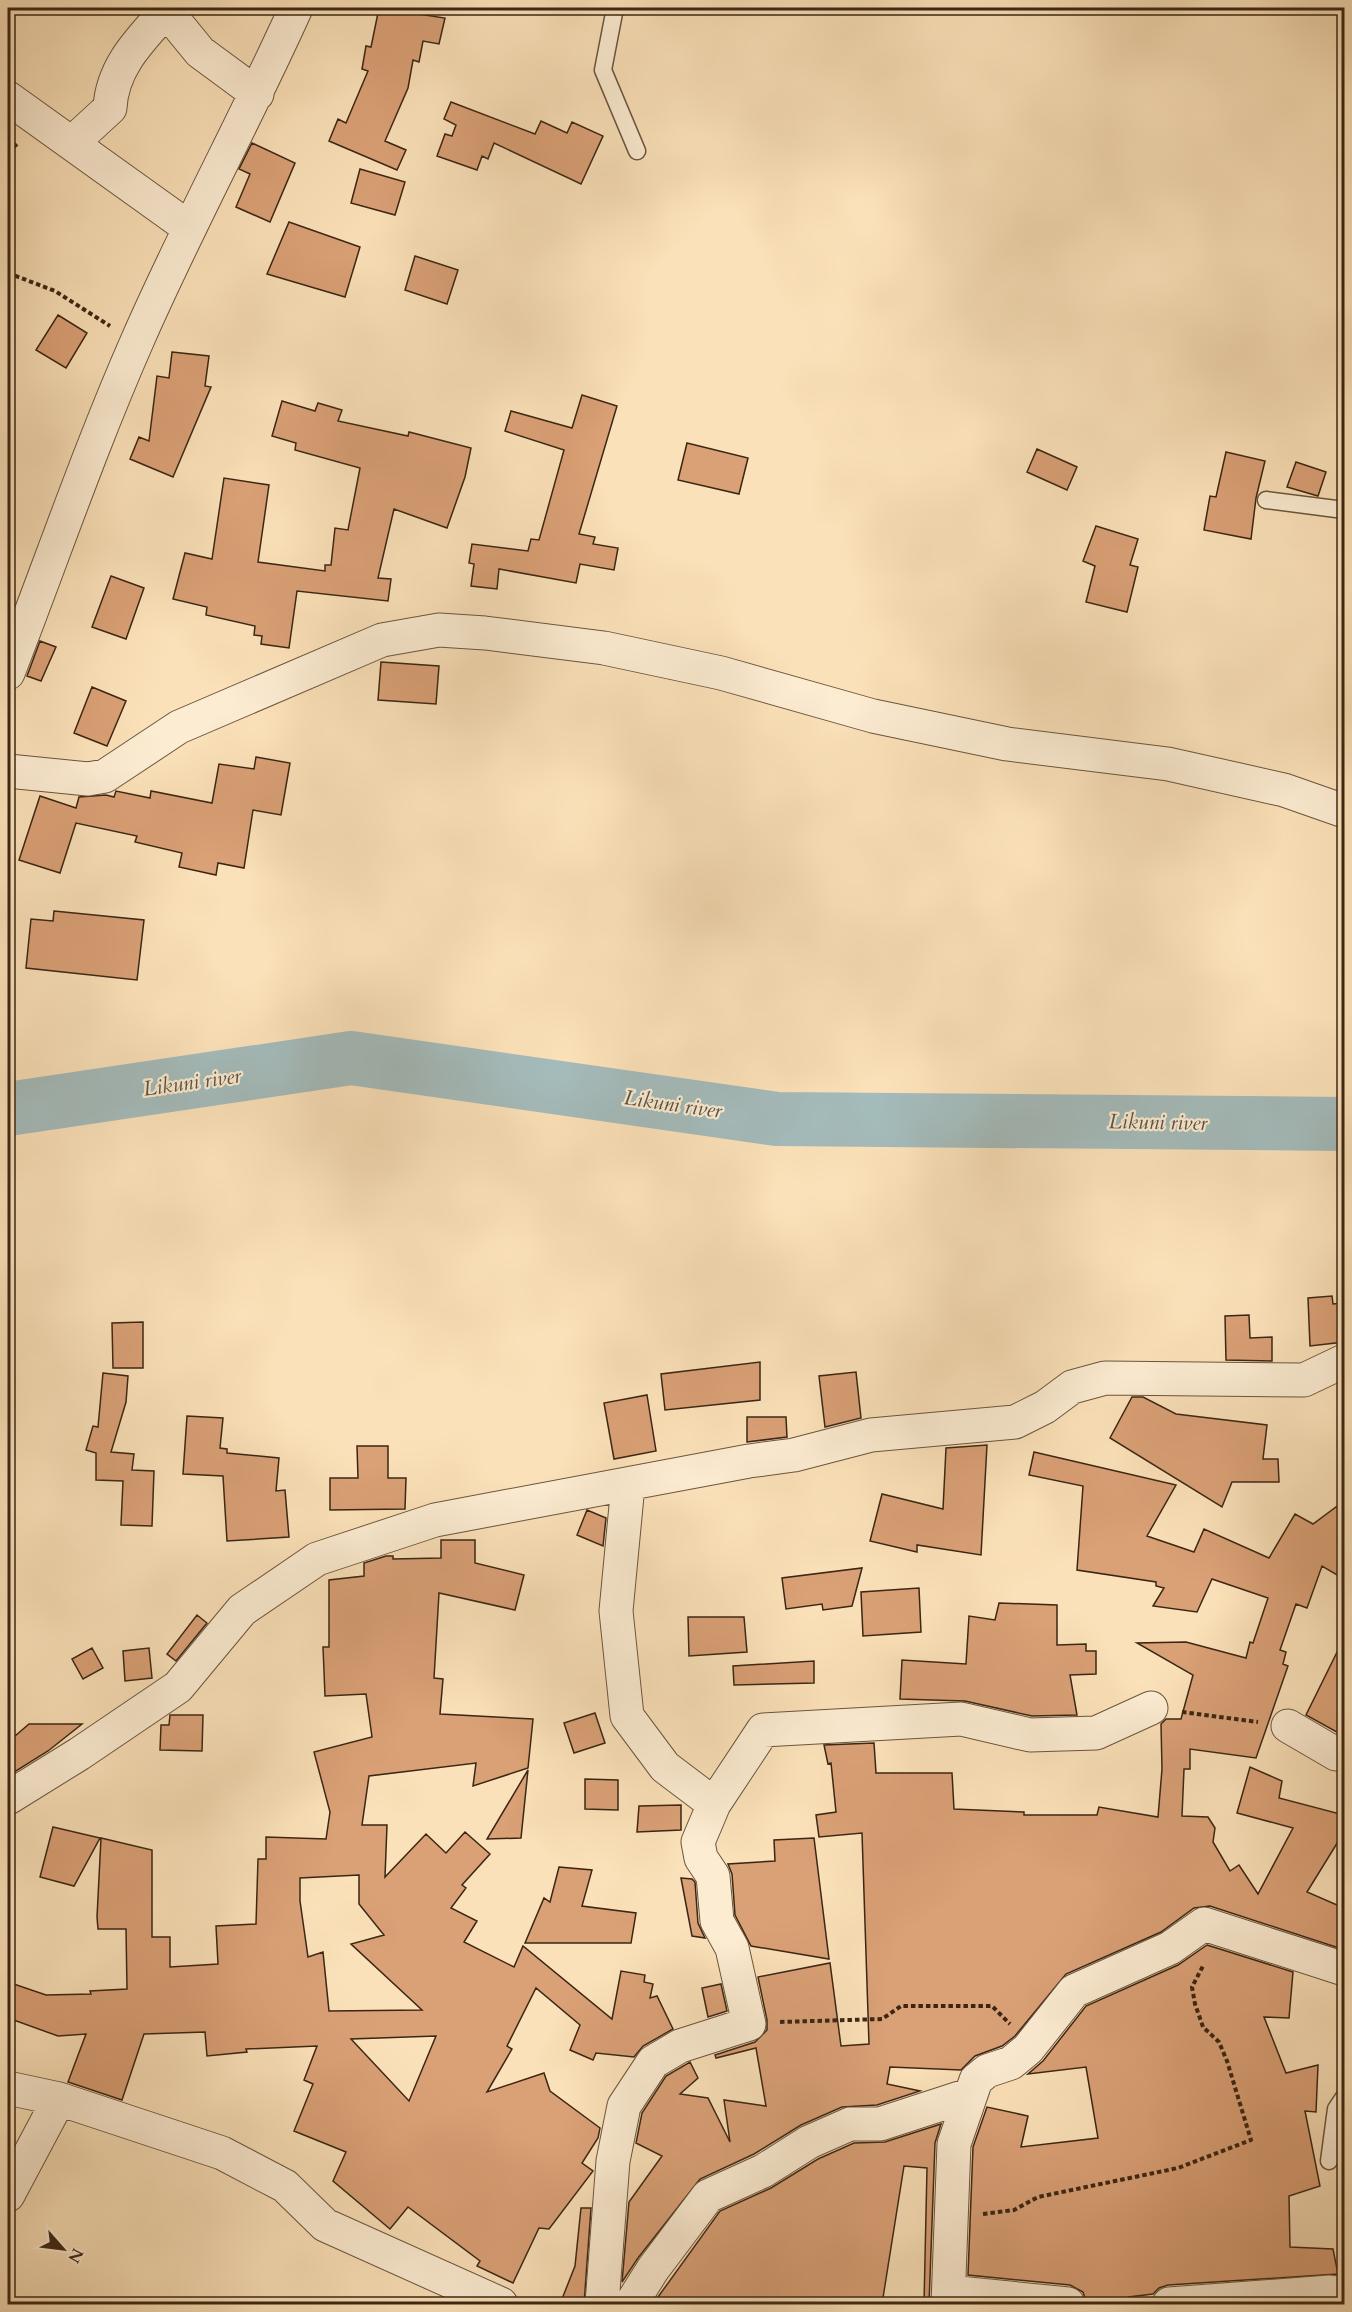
<svg xmlns="http://www.w3.org/2000/svg" width="1352" height="2312" font-family="Cardo,serif">
  <rect width="100%" height="100%" fill="#fbe1b9"/>
  <filter id="stains"><feTurbulence type="fractalNoise" baseFrequency=".00333" numOctaves="4"/><feColorMatrix values="0 0 0 0 .2 0 0 0 0 .09 0 0 0 0 .02 0 0 0 .5 -.17"/></filter>
  <radialGradient id="worn" r=".72"><stop offset=".6" stop-color="#630" stop-opacity="0"/><stop offset="1" stop-color="#630" stop-opacity=".3"/></radialGradient>
  <g fill="none" stroke-linecap="round" stroke-linejoin="round">
    <path stroke="#a4bbbb" stroke-width="54" d="M 8,1109 L 351,1058 L 777,1119 L 1344,1124"/>
  </g>
  <path fill="#daa076" stroke="#3b2614" stroke-width="1.5" fill-rule="evenodd" d="M 379,8 L 445,18 L 439,44 L 423,41 L 419,62 L 413,60 L 408,88 L 385,141 L 406,150 L 397,170 L 329,141 L 338,119 L 346,123 L 368,71 L 362,69 L 366,46 L 371,47 Z
    M 451,102 L 535,134 L 541,121 L 567,133 L 572,122 L 603,136 L 581,184 L 494,143 L 488,159 L 482,156 L 477,170 L 437,156 L 445,134 L 452,136 L 456,125 L 444,119 Z
    M 252,143 L 295,163 L 270,222 L 236,207 L 250,174 L 239,169 Z
    M 360,169 L 405,182 L 395,215 L 351,203 Z
    M 289,222 L 360,247 L 345,297 L 267,274 Z
    M 415,256 L 458,270 L 447,304 L 405,290 Z
    M 58,315 L 87,333 L 66,368 L 36,350 Z
    M 172,352 L 209,356 L 205,386 L 211,387 L 173,477 L 130,459 L 139,437 L 149,441 L 157,376 L 169,378 Z
    M 582,395 L 617,406 L 579,534 L 595,537 L 593,544 L 618,548 L 614,570 L 580,564 L 576,583 L 499,569 L 497,589 L 471,586 L 474,564 L 469,563 L 472,544 L 528,551 L 531,539 L 539,540 L 564,450 L 505,431 L 511,411 L 572,428 Z
    M 282,401 L 315,411 L 318,403 L 342,410 L 338,421 L 408,436 L 409,432 L 471,448 L 465,477 L 447,528 L 394,509 L 378,578 L 391,579 L 388,601 L 297,591 L 289,648 L 261,644 L 262,636 L 254,635 L 255,626 L 206,615 L 207,607 L 173,599 L 185,553 L 212,559 L 224,478 L 269,485 L 258,562 L 325,571 L 325,565 L 331,565 L 335,528 L 348,530 L 360,468 L 295,450 L 296,443 L 272,436 Z
    M 687,443 L 748,458 L 739,494 L 678,480 Z
    M 1037,449 L 1077,467 L 1067,490 L 1027,472 Z
    M 1226,452 L 1265,461 L 1256,498 L 1251,539 L 1204,530 L 1210,496 L 1216,497 Z
    M 1296,462 L 1326,472 L 1318,496 L 1287,487 Z
    M 1096,526 L 1138,539 L 1130,565 L 1138,567 L 1127,612 L 1086,602 L 1095,566 L 1083,561 Z
    M 111,576 L 144,588 L 126,639 L 92,627 Z
    M 40,641 L 56,647 L 41,681 L 27,676 Z
    M 381,662 L 439,666 L 436,704 L 378,700 Z
    M 92,687 L 126,701 L 107,746 L 74,733 Z
    M 256,757 L 290,763 L 281,815 L 253,810 L 244,868 L 218,863 L 216,875 L 179,867 L 182,853 L 135,842 L 137,836 L 76,823 L 60,873 L 19,860 L 40,796 L 76,808 L 79,797 L 106,795 L 114,797 L 116,791 L 150,798 L 151,791 L 212,803 L 219,764 L 254,769 Z
    M 54,911 L 144,920 L 137,980 L 26,968 L 31,919 L 53,921 Z
    M 1332,1296 L 1333,1304 L 1344,1303 L 1344,1342 L 1310,1346 L 1308,1298 Z
    M 1249,1315 L 1250,1338 L 1272,1337 L 1272,1361 L 1226,1360 L 1225,1316 Z
    M 143,1322 L 143,1368 L 113,1368 L 112,1323 Z
    M 760,1362 L 760,1400 L 665,1410 L 661,1374 Z
    M 856,1372 L 861,1418 L 825,1427 L 819,1376 Z
    M 103,1373 L 128,1376 L 126,1402 L 111,1452 L 134,1454 L 132,1470 L 154,1471 L 152,1526 L 121,1525 L 123,1481 L 96,1480 L 96,1453 L 86,1450 L 93,1426 L 98,1427 Z
    M 647,1395 L 656,1451 L 614,1459 L 604,1403 Z
    M 1132,1397 L 1143,1397 L 1176,1414 L 1267,1425 L 1263,1459 L 1278,1459 L 1279,1482 L 1232,1482 L 1222,1507 L 1110,1438 Z
    M 187,1416 L 223,1418 L 220,1448 L 227,1449 L 227,1453 L 279,1458 L 276,1491 L 285,1490 L 289,1537 L 227,1541 L 223,1476 L 183,1474 Z
    M 747,1417 L 786,1417 L 787,1437 L 747,1442 Z
    M 987,1445 L 981,1555 L 917,1545 L 917,1552 L 870,1541 L 882,1494 L 943,1509 L 946,1448 Z
    M 357,1446 L 388,1446 L 388,1478 L 406,1478 L 405,1509 L 330,1510 L 330,1478 L 358,1478 Z
    M 1034,1452 L 1176,1485 L 1147,1536 L 1194,1552 L 1204,1529 L 1269,1558 L 1295,1514 L 1313,1524 L 1344,1501 L 1344,1579 L 1322,1566 L 1307,1608 L 1296,1604 L 1280,1650 L 1286,1652 L 1283,1664 L 1288,1666 L 1256,1758 L 1190,1749 L 1190,1769 L 1184,1769 L 1182,1816 L 1208,1817 L 1215,1828 L 1213,1842 L 1230,1871 L 1239,1865 L 1258,1894 L 1293,1828 L 1237,1813 L 1250,1767 L 1282,1781 L 1279,1798 L 1344,1815 L 1344,1832 L 1307,1892 L 1344,1908 L 1344,1943 L 1342,1949 L 1210,1906 L 1194,1908 L 1161,1932 L 1066,1974 L 1015,2036 L 1002,2046 L 975,2056 L 961,2070 L 890,2067 L 887,2084 L 920,2091 L 877,2105 L 842,2107 L 801,2125 L 754,2154 L 700,2179 L 638,2258 L 622,2282 L 629,2202 L 662,2156 L 636,2143 L 642,2113 L 666,2076 L 690,2062 L 698,2078 L 680,2094 L 708,2098 L 730,2142 L 724,2100 L 766,2106 L 756,2048 L 716,2058 L 715,2055 L 755,2042 L 767,2030 L 767,2020 L 758,1977 L 830,1963 L 841,2046 L 869,2044 L 862,1833 L 819,1837 L 816,1815 L 836,1812 L 831,1763 L 828,1764 L 824,1745 L 874,1743 L 876,1773 L 952,1773 L 954,1809 L 1024,1812 L 1024,1815 L 1097,1815 L 1099,1807 L 1158,1817 L 1162,1769 L 1161,1724 L 1166,1719 L 1181,1719 L 1193,1675 L 1137,1643 L 1186,1642 L 1246,1658 L 1250,1642 L 1253,1643 L 1268,1598 L 1212,1579 L 1197,1612 L 1153,1606 L 1164,1588 L 1156,1586 L 1156,1582 L 1077,1570 L 1083,1486 L 1029,1475 Z
    M 587,1510 L 606,1518 L 603,1546 L 577,1535 Z
    M 441,1540 L 475,1540 L 475,1563 L 524,1575 L 515,1610 L 439,1593 L 434,1678 L 443,1679 L 440,1714 L 533,1719 L 528,1768 L 473,1786 L 476,1763 L 369,1776 L 362,1825 L 387,1825 L 385,1877 L 426,1834 L 446,1853 L 465,1832 L 490,1854 L 462,1885 L 466,1888 L 451,1908 L 477,1921 L 464,1942 L 514,1967 L 523,1946 L 612,2019 L 621,1971 L 645,1975 L 644,1982 L 653,1984 L 650,1998 L 657,1996 L 673,2029 L 643,2046 L 634,2057 L 596,2053 L 593,2060 L 570,2050 L 580,2025 L 536,1988 L 507,2046 L 512,2049 L 487,2092 L 544,2073 L 550,2091 L 600,2128 L 598,2138 L 582,2163 L 593,2171 L 549,2229 L 539,2228 L 513,2283 L 477,2266 L 480,2261 L 408,2207 L 390,2229 L 333,2181 L 346,2152 L 294,2131 L 313,2084 L 304,2080 L 317,2046 L 246,2049 L 247,2052 L 207,2056 L 205,2032 L 144,2034 L 122,2100 L 68,2082 L 86,2034 L 58,2036 L 8,2018 L 8,1982 L 46,1995 L 91,1994 L 90,1991 L 127,1989 L 126,1929 L 98,1929 L 97,1917 L 101,1838 L 152,1850 L 152,1937 L 170,1937 L 170,1967 L 218,1964 L 216,1926 L 256,1924 L 258,1859 L 266,1859 L 266,1837 L 326,1839 L 330,1812 L 314,1752 L 372,1737 L 366,1694 L 325,1696 L 323,1647 L 329,1647 L 329,1580 L 364,1576 L 364,1563 L 386,1556 L 393,1556 L 393,1559 L 441,1558 ZM 359,1875 L 359,1904 L 384,1935 L 351,1944 L 422,2010 L 329,2011 L 323,1952 L 308,1957 L 300,1901 L 300,1878 ZM 436,2036 L 409,2101 L 351,2039 Z
    M 862,1568 L 852,1606 L 823,1610 L 822,1604 L 786,1609 L 782,1578 Z
    M 919,1588 L 921,1632 L 863,1636 L 861,1592 Z
    M 999,1603 L 1057,1605 L 1057,1645 L 1086,1644 L 1086,1651 L 1096,1651 L 1096,1674 L 1070,1675 L 1077,1715 L 1032,1716 L 965,1701 L 900,1699 L 902,1660 L 966,1664 L 969,1616 L 995,1620 Z
    M 197,1615 L 207,1623 L 176,1661 L 167,1654 Z
    M 688,1617 L 744,1617 L 747,1652 L 689,1656 Z
    M 1344,1638 L 1344,1736 L 1306,1715 Z
    M 92,1648 L 103,1668 L 83,1679 L 72,1659 Z
    M 149,1648 L 152,1678 L 125,1681 L 123,1651 Z
    M 814,1661 L 814,1683 L 734,1685 L 733,1666 Z
    M 595,1713 L 605,1743 L 574,1753 L 564,1723 Z
    M 170,1715 L 203,1715 L 202,1751 L 160,1750 L 161,1725 L 169,1725 Z
    M 29,1724 L 82,1724 L 48,1751 L 8,1776 L 8,1742 Z
    M 528,1770 L 521,1838 L 487,1839 Z
    M 585,1779 L 618,1780 L 618,1810 L 585,1809 Z
    M 681,1805 L 681,1830 L 637,1832 L 639,1806 Z
    M 53,1827 L 100,1838 L 74,1886 L 40,1877 Z
    M 814,1838 L 829,1959 L 751,1946 L 735,1915 L 732,1874 L 728,1864 L 775,1861 L 774,1840 Z
    M 559,1867 L 592,1870 L 582,1906 L 636,1913 L 631,1943 L 525,1943 L 544,1898 L 550,1902 Z
    M 681,1878 L 692,1879 L 695,1882 L 698,1923 L 705,1938 L 692,1936 Z
    M 1207,1945 L 1293,1972 L 1289,2018 L 1264,2017 L 1286,2073 L 1318,2065 L 1316,2112 L 1305,2111 L 1320,2186 L 1289,2196 L 1290,2247 L 1333,2249 L 1338,2274 L 1168,2285 L 1159,2288 L 1153,2294 L 1129,2297 L 1130,2301 L 1112,2304 L 1087,2304 L 1083,2292 L 1070,2285 L 968,2275 L 973,2147 L 987,2107 L 1028,2116 L 1021,2147 L 1098,2138 L 1086,2067 L 1028,2074 L 1043,2061 L 1086,2006 L 1178,1965 Z
    M 721,1984 L 727,2011 L 708,2017 L 702,1988 Z
    M 941,2124 L 935,2143 L 929,2304 L 924,2304 L 927,2168 L 904,2166 L 882,2304 L 653,2304 L 720,2211 L 771,2188 L 818,2159 L 854,2143 L 885,2142 Z
    M 581,2208 L 591,2208 L 584,2304 L 560,2304 L 575,2266 Z"/>
  <g fill="none" stroke-linecap="round" stroke-linejoin="round">
    <defs>
      <path id="service" d="M 615,8 L 603,70 L 637,151
        M 1266,500 L 1344,510
        M 1329,2161 L 1336,2109 L 1344,2097"/>
      <path id="minor" d="M 164,8 L 200,52 L 257,94
        M 8,98 L 188,227
        M 72,143 L 110,108 C 112,67 140,40 166,11
        M 8,673 C 51,562 90,448 138,339 C 187,227 246,119 296,8
        M 8,771 L 88,779 L 105,776 L 179,727 L 382,640 L 439,630 L 485,633 L 604,648 L 721,673 L 873,716 L 1007,744 L 1168,764 L 1284,790 L 1344,811
        M 628,1485 L 616,1611 L 627,1716 L 665,1767 L 714,1804
        M 1288,1726 L 1336,1754 L 1344,1755
        M 8,1798 L 79,1754 L 178,1687 L 242,1610 L 317,1559 L 435,1520 L 749,1461 L 794,1455 L 871,1435 L 1015,1422 L 1045,1407 L 1072,1387 L 1105,1378 L 1304,1380 L 1344,1361
        M 8,2088 L 59,2099 L 222,2153 L 285,2186 L 325,2225 L 501,2304
        M 8,2195 L 59,2099
        M 949,2292 L 1068,2304
        M 602,2304 L 613,2161 L 624,2106 L 653,2062 L 680,2046 L 749,2024 L 732,1948 L 717,1921 L 713,1876 L 701,1858 L 698,1842 L 714,1804 L 763,1730 L 961,1719 L 1030,1735 L 1096,1733 L 1151,1708
        M 631,2304 L 653,2269 L 708,2196 L 763,2171 L 809,2142 L 850,2124 L 880,2124 L 969,2095
        M 948,2304 L 954,2144 L 976,2080 L 987,2071 L 1011,2063 L 1028,2049 L 1074,1991 L 1170,1948 L 1204,1924 L 1344,1969
        M 1169,2304 L 1330,2292 L 1344,2294"/>
    </defs>
    <use href="#service" stroke="#6b553d" stroke-width="19"/>
    <use href="#minor" stroke="#6b553d" stroke-width="35"/>
    <path stroke="#3b2614" stroke-width="4" stroke-dasharray="4.5 3" stroke-linecap="butt" d="M 8,152 L 17,144
      M 8,273 L 55,291 L 110,326
      M 1182,1712 L 1258,1722
      M 780,2022 L 882,2019 L 901,2006 L 992,2006 L 1010,2024
      M 983,2214 L 1014,2210 L 1038,2197 L 1178,2168 L 1251,2140 L 1227,2061 L 1219,2042 L 1203,2027 L 1195,2004 L 1192,1987 L 1204,1964"/>
    <use href="#service" stroke="#fcecd2" stroke-width="16"/>
    <use href="#minor" stroke="#fcecd2" stroke-width="33"/>
  </g>
  <g text-anchor="middle" stroke-width="4.5" stroke-linejoin="round" paint-order="stroke">
    <g font-size="21" font-style="italic" fill="#5a5346" stroke="#fcecd2">
      <text transform="translate(192 1082) rotate(-8)" y="7">Likuni river</text>
      <text transform="translate(673 1104) rotate(8)" y="7">Likuni river</text>
      <text transform="translate(1158 1122) rotate(1)" y="7">Likuni river</text>
    </g>
  </g>
  <rect width="1352" height="2312" fill="none" stroke="#fbe1b9" stroke-width="30"/>
  <rect x="9" y="9" width="1334" height="2294" fill="none" stroke="#3b2614" stroke-width="3"/>
  <rect x="15" y="15" width="1322" height="2282" fill="none" stroke="#3b2614" stroke-width="1.5"/>
  <g transform="translate(63 2249) rotate(118)" stroke="#fcecd2" stroke-width="4.5" paint-order="stroke">
  <path d="M0-4.5L10 22L0 15L-10 22Z" fill="#3b2614"/>
  <text y="-9" font-size="16" font-weight="bold" text-anchor="middle" fill="#3b2614">N</text>
  </g>
  <rect width="100%" height="100%" filter="url(#stains)"/>
  <rect width="100%" height="100%" fill="url(#worn)"/>
</svg>
